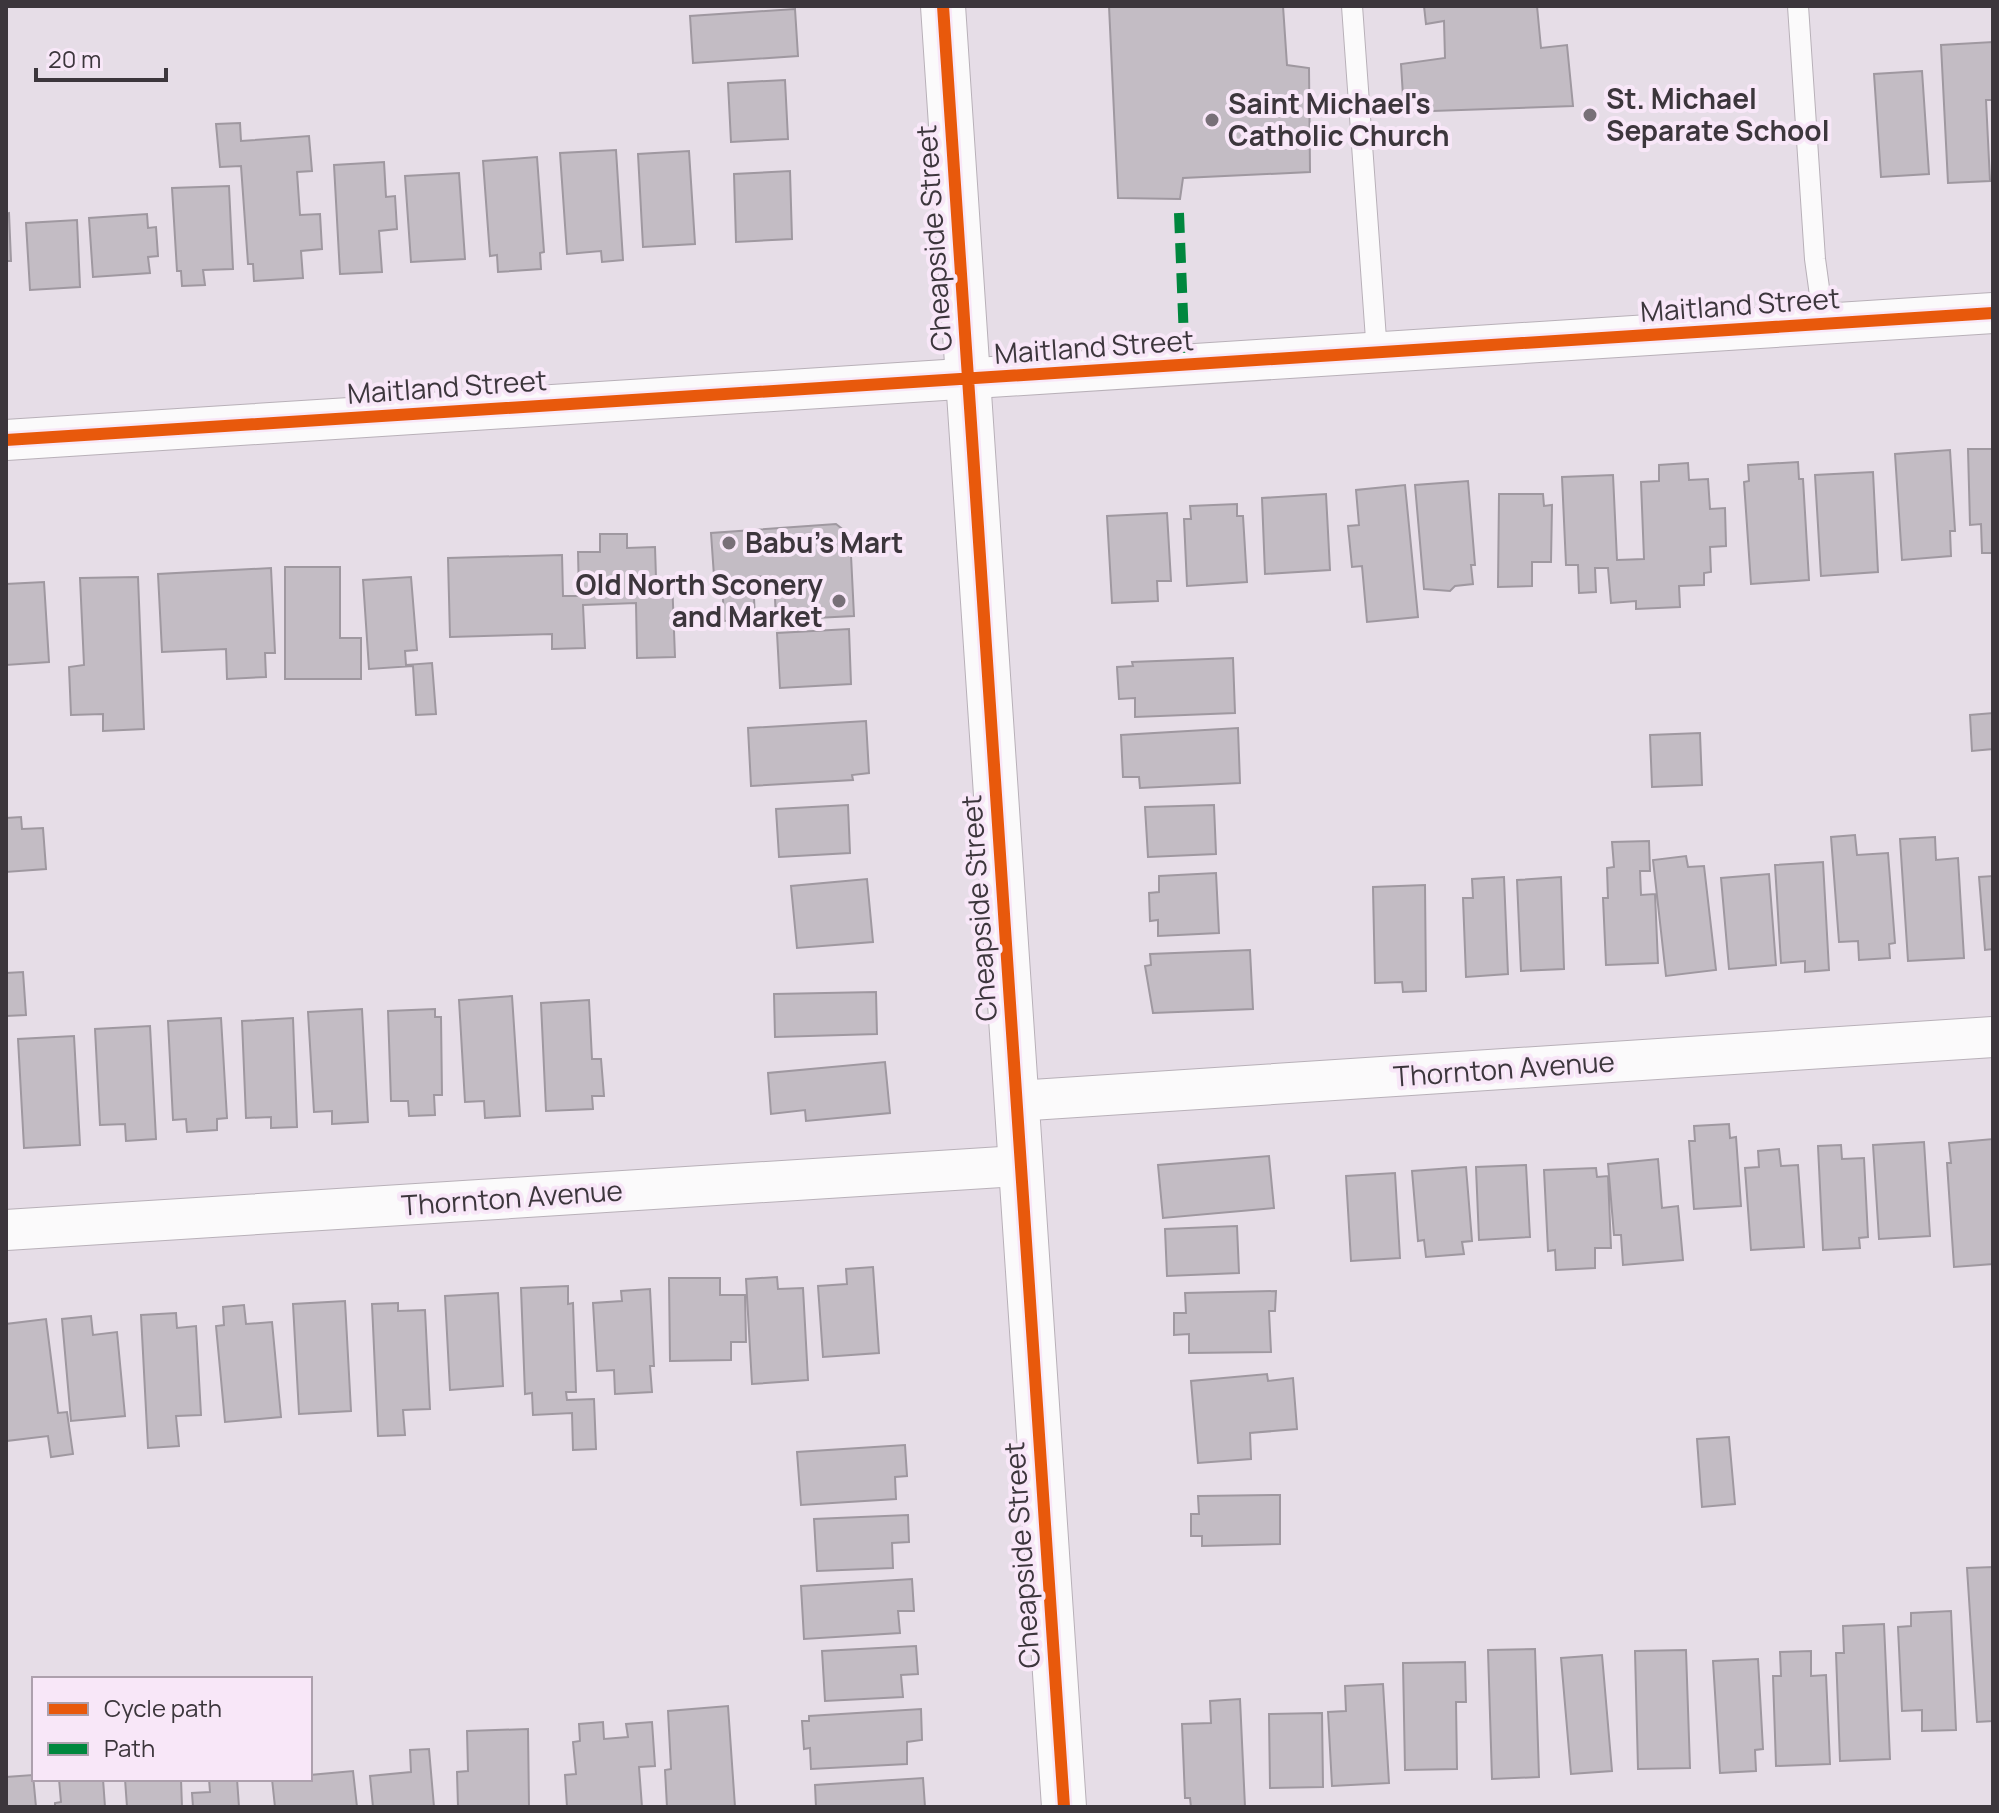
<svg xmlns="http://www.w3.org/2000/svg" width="1999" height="1813" font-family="Manrope,sans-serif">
  <rect width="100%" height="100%" fill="#e6dde7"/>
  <path fill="#c3bcc4" stroke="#9f98a0" stroke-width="2" d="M 1109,6 L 1283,6 L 1287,65 L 1309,68 L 1310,172 L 1183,178 L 1180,199 L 1118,198 Z
    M 1424,6 L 1537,6 L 1541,48 L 1567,45 L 1573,106 L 1404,112 L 1401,64 L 1445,58 L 1444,21 L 1426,24 Z
    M 795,9 L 798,56 L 693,63 L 690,16 Z
    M 1993,42 L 1993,100 L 1986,100 L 1990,181 L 1948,183 L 1941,45 Z
    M 1922,71 L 1929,174 L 1881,177 L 1874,74 Z
    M 785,80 L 788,139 L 731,142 L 728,83 Z
    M 240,123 L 241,141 L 309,136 L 312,171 L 297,172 L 300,215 L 320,214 L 322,249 L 301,251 L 303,278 L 254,281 L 253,264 L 248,264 L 241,166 L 220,167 L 216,124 Z
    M 616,150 L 623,260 L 602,262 L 601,251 L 567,254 L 560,153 Z
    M 689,151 L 695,244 L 643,247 L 638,154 Z
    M 537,157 L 544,252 L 540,253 L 541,269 L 498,272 L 497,255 L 490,256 L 483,161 Z
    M 384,162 L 386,197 L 395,196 L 397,229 L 379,231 L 382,272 L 340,274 L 334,165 Z
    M 790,171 L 792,239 L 736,242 L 734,174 Z
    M 459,173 L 465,259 L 411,262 L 405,176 Z
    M 229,186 L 233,269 L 203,270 L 205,285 L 182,286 L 181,271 L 177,271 L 172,188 Z
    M 9,213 L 11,261 L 6,261 L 6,214 Z
    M 147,214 L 148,228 L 156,227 L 158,256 L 148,257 L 150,273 L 93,277 L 89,218 Z
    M 77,220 L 80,287 L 30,290 L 26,223 Z
    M 1968,449 L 1993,449 L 1993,553 L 1982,553 L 1981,524 L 1970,525 Z
    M 1950,450 L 1955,531 L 1950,531 L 1951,556 L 1902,560 L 1895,454 Z
    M 1798,462 L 1799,479 L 1803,479 L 1809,580 L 1751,584 L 1744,482 L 1749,481 L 1748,465 Z
    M 1688,463 L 1689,480 L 1708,479 L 1710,509 L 1725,508 L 1726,546 L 1710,547 L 1711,572 L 1704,573 L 1704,585 L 1679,586 L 1680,607 L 1636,609 L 1636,601 L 1611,603 L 1608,568 L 1595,568 L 1596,592 L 1579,593 L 1578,565 L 1566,565 L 1562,477 L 1613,475 L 1617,560 L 1644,559 L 1641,482 L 1659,481 L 1659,465 Z
    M 1873,472 L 1878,572 L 1821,576 L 1815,475 Z
    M 1468,481 L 1475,565 L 1471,565 L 1473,584 L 1455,586 L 1450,591 L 1424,589 L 1415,485 Z
    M 1405,485 L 1418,617 L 1367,622 L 1362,566 L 1352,567 L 1348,526 L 1359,525 L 1356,490 Z
    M 1326,494 L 1330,570 L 1265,574 L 1262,498 Z
    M 1499,494 L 1543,494 L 1544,506 L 1552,505 L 1551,562 L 1532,562 L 1532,586 L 1498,587 Z
    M 1237,504 L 1237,516 L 1243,516 L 1247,582 L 1187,586 L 1184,519 L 1191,519 L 1190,506 Z
    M 1167,513 L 1171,581 L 1157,581 L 1158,601 L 1112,603 L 1107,516 Z
    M 836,524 L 850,535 L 854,616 L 776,620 L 774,576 L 753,577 L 755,619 L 724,621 L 722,577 L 714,576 L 711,533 Z
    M 600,534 L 627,534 L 627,548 L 655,547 L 656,578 L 672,578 L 675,657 L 637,658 L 636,603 L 583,605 L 585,648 L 552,649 L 552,634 L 450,637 L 448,558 L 562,555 L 563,596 L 579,596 L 578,552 L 600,552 Z
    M 285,567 L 340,567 L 340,638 L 361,638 L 361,679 L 285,679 Z
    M 271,568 L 275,653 L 265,653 L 266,677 L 227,679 L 226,649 L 162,652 L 158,574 Z
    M 138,577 L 144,729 L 103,731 L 103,714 L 71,715 L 69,667 L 84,665 L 80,578 Z
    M 411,577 L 417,650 L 405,651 L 406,665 L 432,663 L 436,714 L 416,715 L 413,666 L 369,669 L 363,580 Z
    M 44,582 L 49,662 L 6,665 L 6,584 Z
    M 849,629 L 851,684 L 780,688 L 777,633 Z
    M 1233,658 L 1235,713 L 1135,717 L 1135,698 L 1119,699 L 1117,667 L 1133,666 L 1132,662 Z
    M 1993,713 L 1993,749 L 1972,751 L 1970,715 Z
    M 866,721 L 869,773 L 852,775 L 853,780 L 751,786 L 748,728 Z
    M 1238,728 L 1240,783 L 1140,788 L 1139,777 L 1123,777 L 1121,735 Z
    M 1700,733 L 1702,785 L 1652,787 L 1650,735 Z
    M 848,805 L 850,853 L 779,857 L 776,809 Z
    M 1214,805 L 1216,854 L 1148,857 L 1145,807 Z
    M 21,817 L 22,829 L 43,828 L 46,869 L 6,872 L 6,818 Z
    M 1855,835 L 1857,855 L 1888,853 L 1895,943 L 1889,944 L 1890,958 L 1859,960 L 1858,941 L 1839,942 L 1831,837 Z
    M 1935,837 L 1936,860 L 1958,858 L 1964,958 L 1908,961 L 1900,839 Z
    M 1649,841 L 1650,871 L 1640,871 L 1641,895 L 1655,894 L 1658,963 L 1606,965 L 1603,898 L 1608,898 L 1607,868 L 1614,867 L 1612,842 Z
    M 1686,856 L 1688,867 L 1704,866 L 1716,970 L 1666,976 L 1653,860 Z
    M 1823,862 L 1829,970 L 1805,972 L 1805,961 L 1781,963 L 1775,865 Z
    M 1216,873 L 1219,933 L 1158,936 L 1158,920 L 1150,921 L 1149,893 L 1159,892 L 1159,876 Z
    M 1769,874 L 1776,965 L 1729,969 L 1721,878 Z
    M 1993,876 L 1993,949 L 1985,950 L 1979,877 Z
    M 1504,877 L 1508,974 L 1466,977 L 1463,898 L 1473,898 L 1472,879 Z
    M 1561,877 L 1564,969 L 1521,971 L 1517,880 Z
    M 867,879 L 873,942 L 797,948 L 791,886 Z
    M 1425,885 L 1426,991 L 1403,992 L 1402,982 L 1375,983 L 1373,887 Z
    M 1250,950 L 1253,1009 L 1153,1013 L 1145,966 L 1151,965 L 1150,954 Z
    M 23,972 L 26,1015 L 6,1016 L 6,973 Z
    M 876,992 L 877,1034 L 775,1037 L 774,994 Z
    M 512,996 L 520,1116 L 485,1118 L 484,1101 L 465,1102 L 459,1000 Z
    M 589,1000 L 592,1059 L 601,1059 L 604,1096 L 592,1096 L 593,1109 L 546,1111 L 541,1003 Z
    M 362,1009 L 368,1122 L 332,1124 L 332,1111 L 314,1112 L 308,1012 Z
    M 435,1009 L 435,1017 L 441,1017 L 442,1095 L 434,1095 L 435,1115 L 409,1116 L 408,1101 L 391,1101 L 388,1011 Z
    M 221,1018 L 227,1118 L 217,1119 L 217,1130 L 187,1132 L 186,1119 L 173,1120 L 168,1021 Z
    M 293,1018 L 297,1127 L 271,1128 L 271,1117 L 246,1118 L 242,1021 Z
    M 150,1026 L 156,1139 L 126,1141 L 125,1124 L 100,1125 L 95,1029 Z
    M 74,1036 L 80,1145 L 24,1148 L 18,1039 Z
    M 885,1062 L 890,1113 L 806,1121 L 805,1110 L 771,1114 L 768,1073 Z
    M 1729,1124 L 1730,1138 L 1736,1137 L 1741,1206 L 1694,1209 L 1689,1141 L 1695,1141 L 1694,1126 Z
    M 1993,1139 L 1993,1264 L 1954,1267 L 1947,1163 L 1951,1163 L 1949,1143 Z
    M 1924,1142 L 1930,1236 L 1879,1239 L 1873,1145 Z
    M 1841,1145 L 1842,1159 L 1864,1158 L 1868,1237 L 1859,1238 L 1860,1248 L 1823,1250 L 1818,1146 Z
    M 1779,1149 L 1781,1166 L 1798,1165 L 1804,1247 L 1751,1250 L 1745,1168 L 1759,1167 L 1758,1151 Z
    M 1269,1156 L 1274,1208 L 1163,1218 L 1158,1165 Z
    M 1658,1159 L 1662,1208 L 1678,1206 L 1683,1260 L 1623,1265 L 1621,1235 L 1614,1235 L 1608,1164 Z
    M 1526,1165 L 1530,1237 L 1479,1240 L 1476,1167 Z
    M 1466,1167 L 1472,1241 L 1462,1242 L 1464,1254 L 1426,1257 L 1424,1240 L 1418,1241 L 1412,1171 Z
    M 1596,1168 L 1597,1177 L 1608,1176 L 1611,1248 L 1595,1248 L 1595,1268 L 1556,1270 L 1555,1250 L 1548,1251 L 1544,1170 Z
    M 1395,1173 L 1400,1258 L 1351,1261 L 1346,1176 Z
    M 1237,1226 L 1239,1273 L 1167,1276 L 1165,1229 Z
    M 873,1267 L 879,1353 L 823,1357 L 818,1286 L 847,1284 L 846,1269 Z
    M 777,1277 L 778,1289 L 803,1288 L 808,1380 L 752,1384 L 746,1279 Z
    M 669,1278 L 720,1278 L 720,1295 L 745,1295 L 746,1342 L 731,1342 L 731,1360 L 670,1361 Z
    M 568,1286 L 568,1304 L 573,1303 L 576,1392 L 566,1392 L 567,1400 L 594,1399 L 596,1449 L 573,1450 L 572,1413 L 533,1415 L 532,1393 L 525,1394 L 521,1288 Z
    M 650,1289 L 654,1366 L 650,1366 L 652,1392 L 615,1394 L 614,1370 L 597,1371 L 593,1303 L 622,1301 L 621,1291 Z
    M 1276,1291 L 1275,1311 L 1269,1311 L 1271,1352 L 1189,1353 L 1189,1334 L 1174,1335 L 1174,1313 L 1186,1313 L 1185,1293 Z
    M 498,1293 L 503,1386 L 450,1390 L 445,1296 Z
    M 345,1301 L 351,1411 L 299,1414 L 293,1304 Z
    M 398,1303 L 398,1311 L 425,1310 L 430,1409 L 403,1410 L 405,1435 L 378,1436 L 372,1304 Z
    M 244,1305 L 246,1324 L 272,1322 L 281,1417 L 225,1422 L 216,1326 L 224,1325 L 223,1307 Z
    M 176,1313 L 177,1328 L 196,1326 L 201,1415 L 176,1416 L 179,1446 L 148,1448 L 141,1315 Z
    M 91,1316 L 93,1335 L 117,1332 L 125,1416 L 71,1421 L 62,1319 Z
    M 46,1319 L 58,1413 L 67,1412 L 73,1454 L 51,1457 L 48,1436 L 6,1441 L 6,1324 Z
    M 1267,1374 L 1268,1381 L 1293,1378 L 1297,1429 L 1250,1433 L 1251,1459 L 1198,1463 L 1191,1381 Z
    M 1729,1437 L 1735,1504 L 1702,1507 L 1697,1439 Z
    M 905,1445 L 907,1476 L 895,1477 L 896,1499 L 801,1505 L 797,1452 Z
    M 1280,1495 L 1280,1544 L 1202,1546 L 1202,1536 L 1191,1536 L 1191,1514 L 1199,1514 L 1198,1496 Z
    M 908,1515 L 909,1542 L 892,1543 L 893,1568 L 817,1571 L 814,1519 Z
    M 1993,1567 L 1993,1721 L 1977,1722 L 1967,1568 Z
    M 912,1579 L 914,1611 L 898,1611 L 900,1633 L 804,1639 L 801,1586 Z
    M 1951,1611 L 1956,1730 L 1922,1731 L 1922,1710 L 1902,1711 L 1898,1627 L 1911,1626 L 1911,1613 Z
    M 1884,1624 L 1890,1759 L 1840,1761 L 1836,1653 L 1844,1653 L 1843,1626 Z
    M 916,1646 L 918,1674 L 901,1675 L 903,1697 L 825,1701 L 822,1651 Z
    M 1535,1649 L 1539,1777 L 1492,1779 L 1488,1650 Z
    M 1686,1650 L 1690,1768 L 1638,1769 L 1635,1651 Z
    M 1811,1651 L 1811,1676 L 1826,1675 L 1830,1764 L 1776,1766 L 1773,1676 L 1781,1676 L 1780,1652 Z
    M 1602,1655 L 1612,1771 L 1571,1774 L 1561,1658 Z
    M 1758,1659 L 1763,1749 L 1755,1750 L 1756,1771 L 1720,1773 L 1713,1661 Z
    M 1465,1662 L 1466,1702 L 1456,1702 L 1457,1769 L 1405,1770 L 1403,1663 Z
    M 1383,1684 L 1389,1783 L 1332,1786 L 1328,1712 L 1346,1711 L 1345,1686 Z
    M 1240,1699 L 1245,1807 L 1191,1807 L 1190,1798 L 1185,1798 L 1182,1724 L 1211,1723 L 1210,1701 Z
    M 728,1706 L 735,1807 L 667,1807 L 665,1770 L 671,1769 L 668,1711 Z
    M 921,1709 L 922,1740 L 907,1742 L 907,1764 L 811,1769 L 810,1748 L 804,1749 L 802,1721 L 809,1721 L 809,1716 Z
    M 1322,1713 L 1323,1787 L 1270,1788 L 1269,1714 Z
    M 603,1722 L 604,1739 L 628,1737 L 626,1724 L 652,1722 L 655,1766 L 639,1767 L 642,1807 L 567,1807 L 565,1775 L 576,1774 L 573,1742 L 580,1741 L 579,1724 Z
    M 528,1729 L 529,1807 L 458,1807 L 457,1772 L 468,1771 L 467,1731 Z
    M 429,1749 L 434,1807 L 373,1807 L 370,1776 L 411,1772 L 410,1750 Z
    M 353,1771 L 357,1807 L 275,1807 L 272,1779 L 310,1779 L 310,1775 Z
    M 33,1775 L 36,1807 L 6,1807 L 6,1777 Z
    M 923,1778 L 925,1807 L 816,1807 L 815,1785 Z
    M 59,1779 L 103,1779 L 105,1807 L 55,1807 L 55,1803 L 61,1802 Z
    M 125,1779 L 181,1779 L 182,1807 L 127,1807 Z
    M 209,1779 L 237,1779 L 239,1807 L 193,1807 L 192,1793 L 210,1792 Z"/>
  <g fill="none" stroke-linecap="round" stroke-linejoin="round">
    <defs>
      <path id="lane" d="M 1352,6 L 1377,353
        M 1798,6 L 1815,259 L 1824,324"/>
      <path id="street" d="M 6,440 L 1993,313
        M 1015,1101 L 1993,1037
        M 6,1230 L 1018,1166"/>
      <path id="secondary" d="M 943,6 L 1064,1807"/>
    </defs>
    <use href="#lane" stroke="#b8b0b8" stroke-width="22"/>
    <use href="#street" stroke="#b8b0b8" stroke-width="42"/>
    <use href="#secondary" stroke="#b8b0b8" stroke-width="46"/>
    <use href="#lane" stroke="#fbfafb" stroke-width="20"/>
    <use href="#street" stroke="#fbfafb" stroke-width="40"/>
    <use href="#secondary" stroke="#fbfafb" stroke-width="44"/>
    <path stroke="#00873e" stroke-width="10" stroke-dasharray="20 10" stroke-linecap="butt" d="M 1179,213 L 1185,365"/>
    <defs>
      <path id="cycleway" d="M 943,6 L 1064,1807
        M 6,440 L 1993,313"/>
    </defs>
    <use href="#cycleway" stroke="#f8e7f8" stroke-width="17"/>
    <use href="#cycleway" stroke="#e8590c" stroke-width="12"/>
  </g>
  <g fill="#787078" stroke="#f8e7f8" stroke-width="3">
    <circle cx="1590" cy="115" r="8"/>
    <circle cx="1212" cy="120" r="8"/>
    <circle cx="729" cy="543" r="8"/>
    <circle cx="839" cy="601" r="8"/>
  </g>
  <g text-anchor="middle" stroke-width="8" stroke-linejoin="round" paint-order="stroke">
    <g font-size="28" font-weight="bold" fill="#3c363c" stroke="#f8e7f8" text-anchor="start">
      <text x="1606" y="109">St. Michael<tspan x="1606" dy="32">Separate School</tspan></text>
      <text x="1228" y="114">Saint Michael's<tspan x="1228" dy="32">Catholic Church</tspan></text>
      <text x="745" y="553">Babu's Mart</text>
      <text x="823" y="595" text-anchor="end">Old North Sconery<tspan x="823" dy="32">and Market</tspan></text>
    </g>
    <g font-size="28" fill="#3c363c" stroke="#f8e7f8">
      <text transform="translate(934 238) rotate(-94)" y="10">Cheapside Street</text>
      <text transform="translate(1740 305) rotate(-4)" y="10">Maitland Street</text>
      <text transform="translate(1094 347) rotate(-4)" y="10">Maitland Street</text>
      <text transform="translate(447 387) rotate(-4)" y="10">Maitland Street</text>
      <text transform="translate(979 908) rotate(-94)" y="10">Cheapside Street</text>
      <text transform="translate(1504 1069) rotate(-4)" y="10">Thornton Avenue</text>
      <text transform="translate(512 1198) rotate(-4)" y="10">Thornton Avenue</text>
      <text transform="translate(1022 1555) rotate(-94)" y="10">Cheapside Street</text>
    </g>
  </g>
  <rect width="1999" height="1813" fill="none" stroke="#3c363c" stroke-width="16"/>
  <rect x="32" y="1677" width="280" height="104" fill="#f8e7f8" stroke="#ada0ad" stroke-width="2"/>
  <rect x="48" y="1703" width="40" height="12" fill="#e8590c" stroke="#ada0ad" stroke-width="2"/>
  <text x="104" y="1717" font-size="24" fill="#3c363c">Cycle path</text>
  <rect x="48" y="1743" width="40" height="12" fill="#00873e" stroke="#ada0ad" stroke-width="2"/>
  <text x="104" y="1757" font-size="24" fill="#3c363c">Path</text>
  <path d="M36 68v12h130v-12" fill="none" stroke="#3c363c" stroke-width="4"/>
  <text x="48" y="68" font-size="24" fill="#3c363c" stroke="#f8e7f8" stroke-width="6" paint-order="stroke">20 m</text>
</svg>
